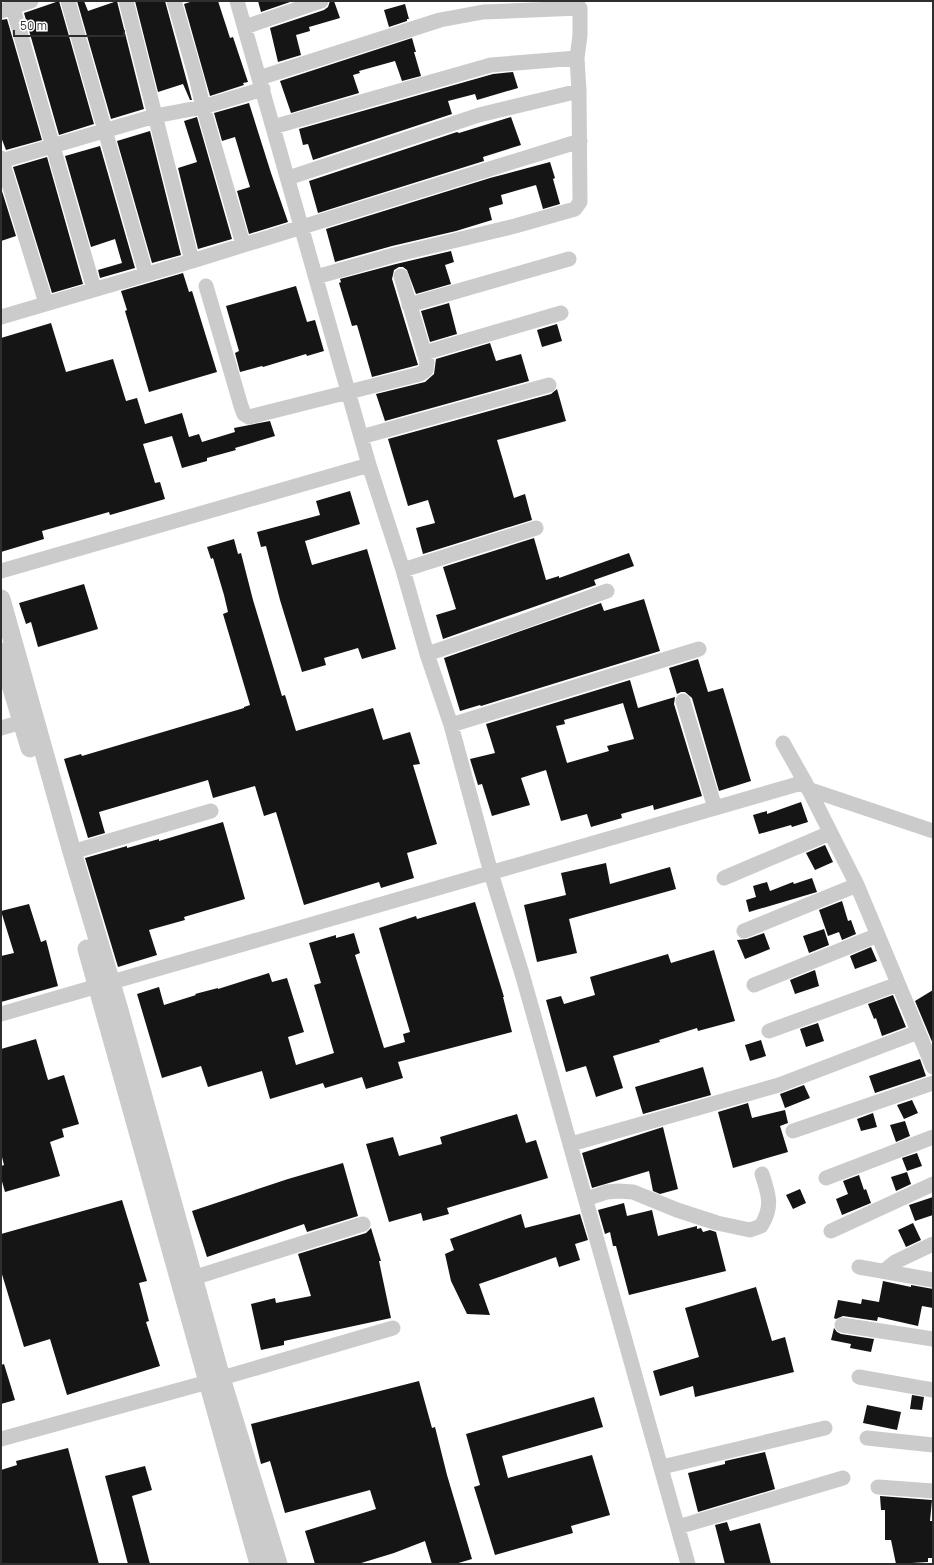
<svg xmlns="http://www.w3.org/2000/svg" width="934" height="1565" font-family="Manrope,sans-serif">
  <rect width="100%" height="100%" fill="#fff"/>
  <path fill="#151515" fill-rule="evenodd" d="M 59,1 L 94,124 L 59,135 L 24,13 Z
    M 77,1 L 84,1 L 88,11 L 117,1 L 144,109 L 111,119 Z
    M 135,1 L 165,1 L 192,100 L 190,100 L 183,84 L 158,92 Z
    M 193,1 L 218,1 L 230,38 L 233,37 L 248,82 L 243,83 L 244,85 L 210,96 L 184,4 Z
    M 258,1 L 293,1 L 261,12 Z
    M 330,1 L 334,1 L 340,18 L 309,27 L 310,31 L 296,35 L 301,55 L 278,62 L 270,28 L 324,10 L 328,7 Z
    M 405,4 L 409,19 L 407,19 L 407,21 L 389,27 L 384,10 Z
    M 7,19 L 42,140 L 6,150 L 1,137 L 1,20 Z
    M 412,38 L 416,52 L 414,52 L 421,76 L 402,81 L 395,61 L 359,71 L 360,73 L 353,75 L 359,93 L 291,113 L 280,81 Z
    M 513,72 L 518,88 L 477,100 L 475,94 L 448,101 L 452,114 L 313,160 L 308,144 L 303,145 L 299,129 L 493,74 Z
    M 249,103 L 271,173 L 288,222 L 249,234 L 237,191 L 250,187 L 246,174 L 235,137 L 222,141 L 214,113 Z
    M 197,117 L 232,239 L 198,249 L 178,168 L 197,162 L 184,121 Z
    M 511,117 L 521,145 L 483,157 L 484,161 L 318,213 L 309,181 L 457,132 L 459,133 Z
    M 150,131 L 181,255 L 152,263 L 117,141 Z
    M 100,146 L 135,268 L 100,278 L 98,270 L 122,263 L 115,239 L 91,247 L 65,156 Z
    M 47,157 L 83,284 L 52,293 L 13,167 Z
    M 550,162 L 555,178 L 553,179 L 560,204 L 543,209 L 536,185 L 501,195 L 503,204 L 489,208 L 492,220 L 456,231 L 392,246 L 335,262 L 326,229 L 490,178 Z
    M 1,188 L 16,236 L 1,241 Z
    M 451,251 L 454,262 L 445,265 L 451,284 L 416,294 L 407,270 L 403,267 L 399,267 L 394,270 L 392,279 L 418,365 L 372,377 L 357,325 L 352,326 L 339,283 L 341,282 L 340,279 L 396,264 Z
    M 183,273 L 189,292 L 192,291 L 217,372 L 149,392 L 125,311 L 127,310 L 121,291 Z
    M 296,286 L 307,322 L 315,320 L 324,351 L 307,356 L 306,354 L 263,367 L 262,366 L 240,372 L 235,353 L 239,351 L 226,306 Z
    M 449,303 L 457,334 L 430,342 L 421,311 Z
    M 51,323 L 66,372 L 113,359 L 126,401 L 137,398 L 145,424 L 182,413 L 189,437 L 199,434 L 202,442 L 235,432 L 234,428 L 270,421 L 275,436 L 235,448 L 236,450 L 207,458 L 207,461 L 182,468 L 172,436 L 143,444 L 155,483 L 160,482 L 165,499 L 110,515 L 109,512 L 42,531 L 44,539 L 1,552 L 1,338 Z
    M 557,324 L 562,341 L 542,347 L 537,330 Z
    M 490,343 L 496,361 L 521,354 L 529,381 L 385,421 L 376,394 L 425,382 L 434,374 L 436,359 Z
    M 557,389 L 566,421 L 497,440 L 514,498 L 525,494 L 532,520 L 423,554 L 416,528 L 435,523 L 428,500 L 408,506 L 388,439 L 551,394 Z
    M 350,491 L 360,524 L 305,541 L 312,565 L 367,549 L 396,649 L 362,659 L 358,648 L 324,658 L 326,665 L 302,672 L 280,600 L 266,546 L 261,547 L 257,532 L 320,515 L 316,501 Z
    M 534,538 L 546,580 L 559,576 L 559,578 L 629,553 L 634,566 L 594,580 L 596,585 L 443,639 L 436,615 L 456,609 L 443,567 Z
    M 234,539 L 238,554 L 241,553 L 253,600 L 282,696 L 285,695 L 296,731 L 373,708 L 383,740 L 410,732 L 420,764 L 413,765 L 437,844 L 407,853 L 414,878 L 381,888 L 379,882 L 304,905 L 276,812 L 264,816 L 255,786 L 213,798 L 208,780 L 99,812 L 105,833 L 88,838 L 64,759 L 81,754 L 82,756 L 244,708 L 244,707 L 250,705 L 223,614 L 228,612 L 224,595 L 213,558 L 211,559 L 207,547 Z
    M 84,584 L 98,629 L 38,647 L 31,622 L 26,624 L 19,603 Z
    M 644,599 L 660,651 L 481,706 L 480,705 L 460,711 L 444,658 L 601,603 L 604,611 Z
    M 698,659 L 708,692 L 723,688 L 751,781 L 719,791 L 692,698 L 685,692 L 681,692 L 677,694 L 669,668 Z
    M 630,680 L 638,708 L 675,697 L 674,704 L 702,796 L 654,810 L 653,805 L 621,814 L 622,818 L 591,827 L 587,814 L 561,821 L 546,770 L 521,778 L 530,805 L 492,816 L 482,784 L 478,785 L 470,759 L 495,753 L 486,724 ZM 623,703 L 634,739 L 607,746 L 609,751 L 567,763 L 556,726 L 565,724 L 564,720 Z
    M 801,802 L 808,822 L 792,827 L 791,825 L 759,834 L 753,815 L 767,811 L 767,814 Z
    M 223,822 L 245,899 L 184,917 L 185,920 L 149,930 L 157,955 L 118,967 L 85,858 L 127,846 L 127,848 L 159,839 L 159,841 Z
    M 825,845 L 833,862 L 815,870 L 806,853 Z
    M 606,863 L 610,884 L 670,867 L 676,889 L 569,919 L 577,953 L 537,962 L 524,905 L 566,895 L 561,873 Z
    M 812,878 L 817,892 L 749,912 L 746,900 L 756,897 L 753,886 L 767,882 L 770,891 L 793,882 L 794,884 Z
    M 842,901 L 848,921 L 851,920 L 856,934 L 842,940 L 839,932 L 828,936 L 819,910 Z
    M 475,902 L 504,997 L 503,997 L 512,1032 L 398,1062 L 403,1078 L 366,1089 L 362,1077 L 325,1088 L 323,1083 L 270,1099 L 262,1071 L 208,1087 L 201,1066 L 162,1078 L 137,994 L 159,987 L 164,1005 L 196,995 L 195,994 L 218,988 L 218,989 L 269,973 L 272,982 L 287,978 L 304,1032 L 288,1037 L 296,1065 L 334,1053 L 314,985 L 321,983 L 309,943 L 336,935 L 336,938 L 354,933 L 360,953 L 355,955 L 384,1048 L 405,1042 L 403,1034 L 410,1032 L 379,928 L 416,916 L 417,919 Z
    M 29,904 L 41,942 L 46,940 L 58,986 L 1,1002 L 1,956 L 14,953 L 1,911 Z
    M 824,929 L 829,945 L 809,953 L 803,936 Z
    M 764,933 L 770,949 L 745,959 L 737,940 L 747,939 Z
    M 871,947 L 877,961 L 855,969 L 850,956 Z
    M 714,950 L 735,1021 L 698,1031 L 697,1028 L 659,1040 L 660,1042 L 613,1056 L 623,1088 L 596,1097 L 586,1066 L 566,1072 L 546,1000 L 561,996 L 564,1004 L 595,995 L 590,977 L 668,954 L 671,963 Z
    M 815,970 L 819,986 L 795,994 L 790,980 Z
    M 933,990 L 933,1044 L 915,1001 Z
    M 893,995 L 906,1027 L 882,1036 L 876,1018 L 874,1019 L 868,1004 Z
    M 818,1023 L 824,1041 L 806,1047 L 800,1029 Z
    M 36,1039 L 48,1080 L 64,1075 L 79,1124 L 62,1129 L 64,1137 L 50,1142 L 60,1176 L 5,1192 L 1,1178 L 1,1166 L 4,1165 L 1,1153 L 1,1049 Z
    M 761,1040 L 766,1056 L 750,1061 L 745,1045 Z
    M 920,1059 L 926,1076 L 875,1093 L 869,1076 Z
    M 703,1067 L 711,1095 L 643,1114 L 635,1087 Z
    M 804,1085 L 810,1098 L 785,1108 L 780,1094 Z
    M 912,1100 L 918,1113 L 904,1119 L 897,1105 Z
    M 748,1103 L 752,1118 L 785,1110 L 788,1123 L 780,1126 L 788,1152 L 733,1168 L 718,1112 Z
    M 873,1113 L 877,1127 L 861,1131 L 857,1119 Z
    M 517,1114 L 526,1143 L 536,1140 L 548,1178 L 447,1208 L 449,1214 L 423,1221 L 421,1213 L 389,1222 L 366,1144 L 393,1137 L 399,1156 L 442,1144 L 440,1137 Z
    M 905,1121 L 910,1136 L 896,1142 L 890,1125 Z
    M 663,1127 L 678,1189 L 660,1194 L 653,1191 L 649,1171 L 592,1188 L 582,1153 Z
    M 917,1153 L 922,1166 L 907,1171 L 902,1158 Z
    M 343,1163 L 358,1216 L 307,1232 L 304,1224 L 207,1257 L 192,1211 L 288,1179 Z
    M 907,1172 L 911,1184 L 896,1191 L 891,1177 Z
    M 859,1175 L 864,1190 L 866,1189 L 871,1203 L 842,1215 L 836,1199 L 848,1194 L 843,1181 Z
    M 800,1189 L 806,1203 L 793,1209 L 786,1195 Z
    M 933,1197 L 933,1215 L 915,1221 L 909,1205 Z
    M 122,1200 L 147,1281 L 139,1283 L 149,1321 L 146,1322 L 160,1366 L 67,1395 L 50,1339 L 24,1347 L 1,1271 L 1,1234 Z
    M 624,1203 L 627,1216 L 652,1210 L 658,1236 L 697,1226 L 697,1229 L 701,1228 L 703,1232 L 710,1230 L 716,1232 L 726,1271 L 629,1295 L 616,1246 L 613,1246 L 610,1232 L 605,1234 L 598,1210 Z
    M 521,1214 L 525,1228 L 580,1214 L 588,1240 L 575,1244 L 580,1260 L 559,1267 L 556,1257 L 479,1284 L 490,1315 L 467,1314 L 451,1281 L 445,1254 L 454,1250 L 450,1239 Z
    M 913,1223 L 921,1240 L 906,1247 L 898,1230 Z
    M 371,1228 L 381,1261 L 379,1261 L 391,1318 L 284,1341 L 284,1345 L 261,1350 L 251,1304 L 275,1298 L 276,1303 L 311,1296 L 298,1254 L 366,1233 Z
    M 883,1281 L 911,1287 L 911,1285 L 933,1289 L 933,1308 L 922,1306 L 918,1326 L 878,1317 L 877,1321 L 843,1316 L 836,1319 L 834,1318 L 838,1300 L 861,1304 L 862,1299 L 879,1302 Z
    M 756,1287 L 772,1341 L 785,1337 L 794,1372 L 695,1397 L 693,1386 L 660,1396 L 653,1371 L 699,1357 L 685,1308 Z
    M 834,1328 L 837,1332 L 841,1334 L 874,1339 L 871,1352 L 850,1348 L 851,1344 L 831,1340 Z
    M 4,1364 L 15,1400 L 1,1404 L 1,1365 Z
    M 419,1381 L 432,1428 L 435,1427 L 447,1475 L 472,1559 L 455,1564 L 432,1564 L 425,1541 L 394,1553 L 358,1564 L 315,1564 L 305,1531 L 376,1509 L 370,1490 L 285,1513 L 270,1461 L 261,1464 L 251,1424 Z
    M 912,1395 L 924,1397 L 922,1410 L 910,1409 Z
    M 594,1397 L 603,1427 L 502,1456 L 508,1478 L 592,1455 L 610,1515 L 571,1526 L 573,1533 L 495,1555 L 474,1487 L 480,1485 L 466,1434 Z
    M 867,1405 L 901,1412 L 897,1430 L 863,1423 Z
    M 68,1448 L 99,1564 L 1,1564 L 1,1470 L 17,1465 L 16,1461 Z
    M 765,1452 L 775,1489 L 698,1512 L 688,1473 L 725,1464 L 725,1461 Z
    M 145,1466 L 152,1490 L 132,1496 L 150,1564 L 128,1564 L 105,1476 Z
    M 880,1496 L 932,1500 L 930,1521 L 933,1521 L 933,1558 L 928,1558 L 928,1562 L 896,1564 L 891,1540 L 885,1540 L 885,1510 L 881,1510 Z
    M 727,1522 L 730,1531 L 760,1523 L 771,1564 L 725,1564 L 715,1525 Z"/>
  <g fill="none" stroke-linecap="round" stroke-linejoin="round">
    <path stroke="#cbcbcb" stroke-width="15" d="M 11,1 L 94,289
      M 68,1 L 146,274
      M 126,1 L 192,261 L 580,141
      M 174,1 L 197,81 L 203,107 L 243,244
      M 237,1 L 369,465 L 403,570 L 427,654 L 451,725 L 491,873 L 523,977 L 688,1564
      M 1,11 L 31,1
      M 245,27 L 321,1
      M 259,78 L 440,20 L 483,12 L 580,8 L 580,35 L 577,58 L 579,91
      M 273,127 L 491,65 L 577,58
      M 1,158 L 46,303
      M 1,161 L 155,116 L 203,107 L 263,89
      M 288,178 L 479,115 L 579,91 L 580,202 L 575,209 L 515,226 L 394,255 L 316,277
      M 206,286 L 241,406 L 244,414 L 249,417 L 420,374 L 426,370 L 427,362 L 401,276
      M 409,305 L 569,259
      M 1,317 L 192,261
      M 424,353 L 561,313
      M 361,437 L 549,385
      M 403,570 L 536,528
      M 1,571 L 369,465
      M 427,654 L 516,624 L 607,591
      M 683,701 L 715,808
      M 451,725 L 699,649
      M 1,728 L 22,722
      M 783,743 L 805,782 L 857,885 L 933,1067
      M 808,789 L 933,831
      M 72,852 L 211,811
      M 724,878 L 830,833
      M 744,931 L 857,885
      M 754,985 L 878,935
      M 1,1014 L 805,782
      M 769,1031 L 898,984
      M 793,1131 L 933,1083
      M 571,1144 L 779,1085 L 918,1032
      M 826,1178 L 933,1137
      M 586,1199 L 607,1192 L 618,1191 L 633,1192 L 677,1210 L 717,1223 L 750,1230 L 761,1226 C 773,1207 769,1195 762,1174
      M 831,1231 L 933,1184
      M 859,1267 L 933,1280
      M 884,1271 L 895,1262 L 933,1244
      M 193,1278 L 363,1224
      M 842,1325 L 933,1339
      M 859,1377 L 933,1390
      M 867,1438 L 933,1445
      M 1,1439 L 208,1382 L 393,1328
      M 662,1467 L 825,1428
      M 878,1487 L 933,1491
      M 678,1527 L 843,1478"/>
    <path stroke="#cbcbcb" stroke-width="19" d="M 1,599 L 72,852 L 119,1010 L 221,1378 L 278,1564
      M 1,652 L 30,748
      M 87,949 L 259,1564"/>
  </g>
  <rect width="934" height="1565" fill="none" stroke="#2e2e2e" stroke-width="4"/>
  <path d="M14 30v6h110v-6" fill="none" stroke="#2e2e2e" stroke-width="2"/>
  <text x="20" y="30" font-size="12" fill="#2e2e2e" stroke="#ffffff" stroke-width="3" paint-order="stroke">50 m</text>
</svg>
